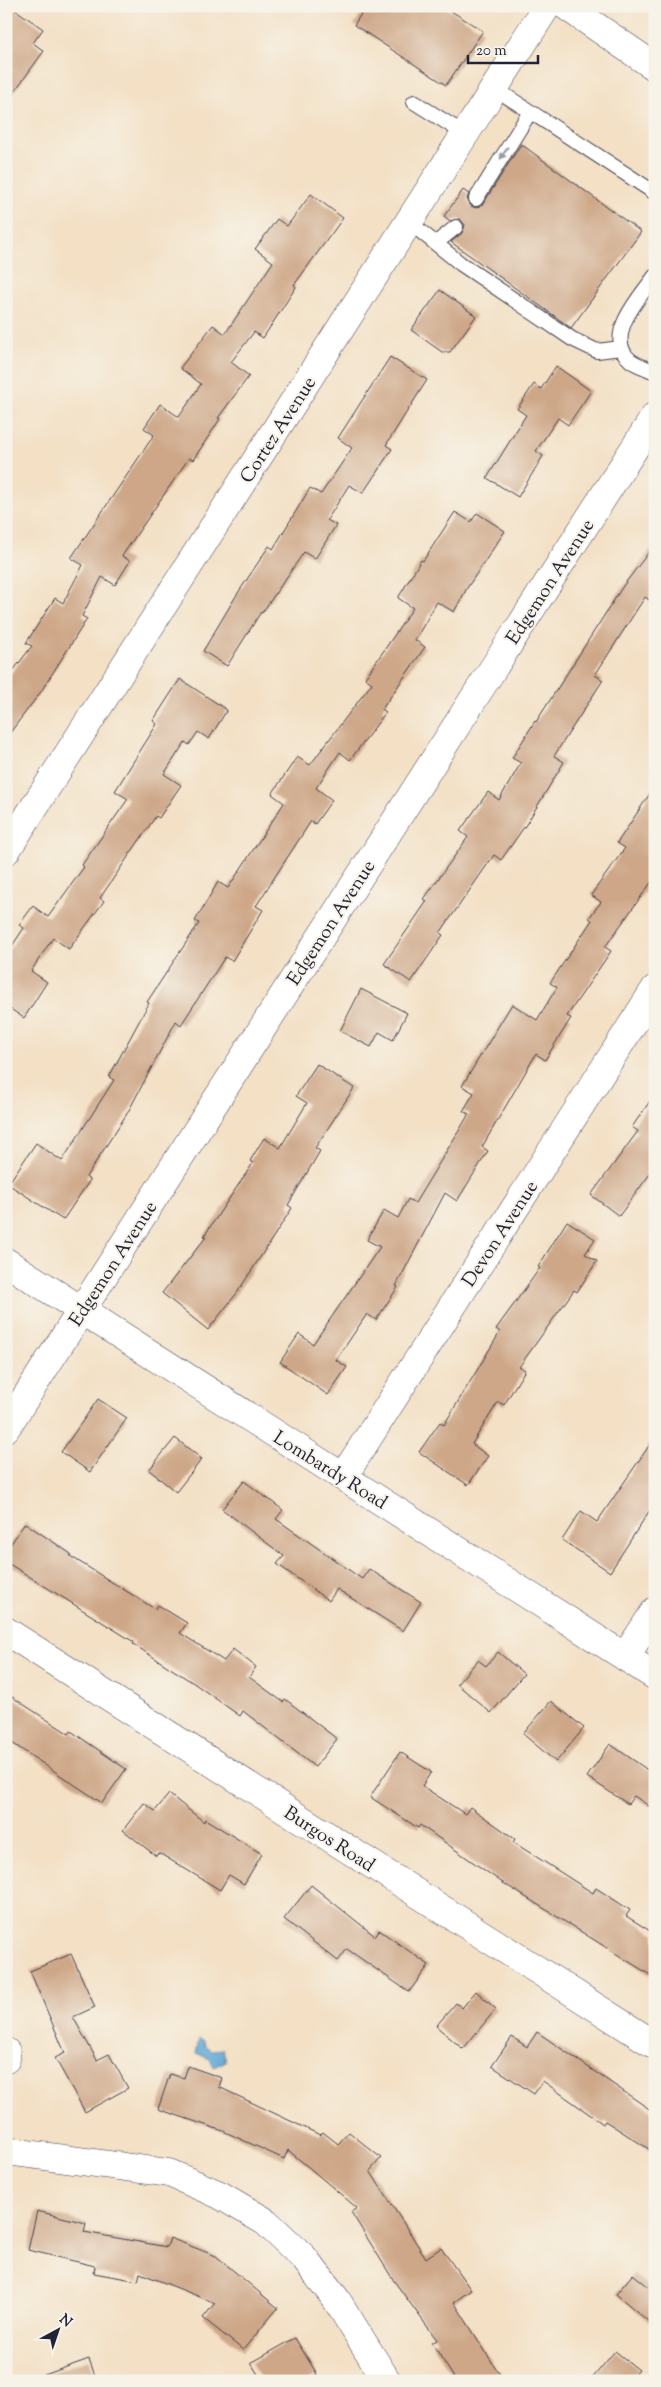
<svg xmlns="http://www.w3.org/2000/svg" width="661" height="2387" font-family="'Sorts Mill Goudy',serif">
  <rect width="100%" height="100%" fill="#f7f3e8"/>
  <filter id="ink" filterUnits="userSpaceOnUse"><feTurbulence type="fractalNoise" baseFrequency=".02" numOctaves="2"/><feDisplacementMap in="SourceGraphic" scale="10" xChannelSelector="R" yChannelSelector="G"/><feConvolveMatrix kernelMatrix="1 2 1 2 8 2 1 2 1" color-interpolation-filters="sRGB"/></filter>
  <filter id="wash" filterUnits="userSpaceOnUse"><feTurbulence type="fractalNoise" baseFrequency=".0096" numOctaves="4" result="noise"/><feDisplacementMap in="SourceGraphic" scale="20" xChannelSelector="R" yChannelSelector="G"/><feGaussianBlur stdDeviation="1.12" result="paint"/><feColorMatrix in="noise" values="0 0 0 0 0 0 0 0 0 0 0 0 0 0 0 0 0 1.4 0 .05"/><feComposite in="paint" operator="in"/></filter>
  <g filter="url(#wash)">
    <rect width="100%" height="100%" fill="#f3e0c5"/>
    <path fill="#5fa7d6" stroke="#406488" d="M 199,2039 L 204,2041 L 205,2046 L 211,2050 L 223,2049 L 226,2061 L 214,2067 L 210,2059 L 196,2053 Z"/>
    <g id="blocks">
      <path fill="#cea788" d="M 6,6 L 10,6 L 43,29 L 33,43 L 44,51 L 6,103 Z
        M 366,6 L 443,6 L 483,31 L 446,85 L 354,25 Z
        M 521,144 L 641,232 L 571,328 L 451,242 L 462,233 L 465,225 L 460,219 L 450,221 L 444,216 L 463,190 L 469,194 L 467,199 L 471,206 L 476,208 L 483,204 Z
        M 311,194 L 343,218 L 294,285 L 296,287 L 263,338 L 254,332 L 231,362 L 249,376 L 218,418 L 220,419 L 193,460 L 189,458 L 122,556 L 130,561 L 115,585 L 102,577 L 82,616 L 87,619 L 40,693 L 6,738 L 6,680 L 32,646 L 26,643 L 55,598 L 63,603 L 83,565 L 71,558 L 154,435 L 144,428 L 160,404 L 179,417 L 201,384 L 180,368 L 213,325 L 225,334 L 273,262 L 255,249 L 277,219 L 287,226 Z
        M 440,290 L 476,316 L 450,352 L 442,352 L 411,330 Z
        M 390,357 L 427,380 L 386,445 L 392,449 L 363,493 L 349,485 L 327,520 L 336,525 L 315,559 L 304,552 L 262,613 L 261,612 L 227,666 L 203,651 L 236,596 L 269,546 L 273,549 L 310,488 L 321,494 L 352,448 L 338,438 Z
        M 556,366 L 591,391 L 568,425 L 558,418 L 536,451 L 543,456 L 518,497 L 487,478 L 526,415 L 517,409 L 534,384 L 541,389 Z
        M 455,512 L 471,522 L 477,513 L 505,531 L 467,588 L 454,612 L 437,602 L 415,640 L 425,647 L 382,709 L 386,712 L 350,760 L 340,752 L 316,788 L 332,800 L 315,824 L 311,821 L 256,906 L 263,910 L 232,961 L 225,957 L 181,1025 L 176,1021 L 128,1112 L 86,1177 L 90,1180 L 63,1220 L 8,1184 L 36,1143 L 62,1161 L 114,1080 L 109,1077 L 149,1003 L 147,1002 L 199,923 L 195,921 L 218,882 L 228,888 L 284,803 L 272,794 L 297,757 L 310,765 L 372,683 L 365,678 L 413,608 L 398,598 L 421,560 L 423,561 Z
        M 655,544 L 655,604 L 645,597 L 595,675 L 603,680 L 554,756 L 564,762 L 527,823 L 501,860 L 494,855 L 440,933 L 443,935 L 411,982 L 384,964 L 427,901 L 424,899 L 468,837 L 460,831 L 488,792 L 499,800 L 521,763 L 512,758 L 535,721 L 536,722 L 623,586 Z
        M 180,679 L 227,710 L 209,739 L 198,732 L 189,745 L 185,742 L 164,774 L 181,785 L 159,818 L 156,816 L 100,898 L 104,901 L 69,949 L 53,938 L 31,971 L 47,982 L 24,1018 L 6,1006 L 6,955 L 24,928 L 19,925 L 33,906 L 48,917 L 84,867 L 82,865 L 128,799 L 115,791 L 157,724 L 153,721 Z
        M 655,786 L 655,877 L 605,947 L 611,951 L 567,1016 L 571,1018 L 545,1060 L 536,1054 L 482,1147 L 488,1151 L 457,1201 L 445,1193 L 396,1286 L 398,1287 L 376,1320 L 367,1314 L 336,1360 L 347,1367 L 328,1395 L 280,1362 L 299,1334 L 313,1344 L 380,1247 L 367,1240 L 384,1210 L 398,1218 L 408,1199 L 415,1203 L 469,1114 L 463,1111 L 474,1093 L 462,1086 L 512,1004 L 537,1020 L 557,987 L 550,983 L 592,920 L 589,918 L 601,902 L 591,895 L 625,848 L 617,843 Z
        M 361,989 L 407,1013 L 393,1040 L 379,1032 L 371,1047 L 340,1031 Z
        M 317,1064 L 354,1088 L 315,1148 L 320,1151 L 288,1205 L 292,1208 L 237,1293 L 208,1330 L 162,1293 L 206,1237 L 204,1236 L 253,1163 L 250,1161 L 264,1138 L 280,1148 L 307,1103 L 296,1096 Z
        M 655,1094 L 655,1167 L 619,1216 L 591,1195 L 638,1131 L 632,1127 Z
        M 567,1221 L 595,1239 L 585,1254 L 597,1261 L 577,1292 L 574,1290 L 519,1367 L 525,1370 L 504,1405 L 498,1402 L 472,1444 L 488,1456 L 468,1485 L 419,1452 L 440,1422 L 444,1425 L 500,1332 L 496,1329 L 540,1268 L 538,1267 Z
        M 98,1399 L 127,1418 L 90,1472 L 61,1452 Z
        M 655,1437 L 655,1502 L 610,1572 L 562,1540 L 581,1511 L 597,1522 Z
        M 175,1438 L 202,1459 L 176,1492 L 149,1470 Z
        M 244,1481 L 283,1510 L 276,1519 L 362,1579 L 369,1569 L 421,1602 L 403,1631 L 337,1589 L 329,1601 L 277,1564 L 284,1556 L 222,1509 Z
        M 25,1523 L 71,1554 L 70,1556 L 155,1609 L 158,1605 L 187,1623 L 180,1633 L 224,1661 L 233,1649 L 256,1667 L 249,1677 L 283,1702 L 285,1699 L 337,1739 L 315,1767 L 243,1711 L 240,1716 L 195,1684 L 133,1644 L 134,1642 L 6,1562 L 6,1551 Z
        M 498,1652 L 524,1674 L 491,1713 L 457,1684 L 478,1660 L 486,1666 Z
        M 6,1693 L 69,1734 L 71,1731 L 126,1769 L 102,1803 L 6,1739 Z
        M 551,1701 L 584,1728 L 556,1762 L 523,1734 Z
        M 610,1744 L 655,1775 L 655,1810 L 634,1796 L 628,1804 L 587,1777 Z
        M 400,1752 L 431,1772 L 422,1786 L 465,1814 L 470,1807 L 515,1839 L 513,1842 L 593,1893 L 596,1888 L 630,1910 L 626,1916 L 655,1934 L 655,1978 L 500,1881 L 420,1825 L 418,1828 L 370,1797 Z
        M 169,1794 L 204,1822 L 205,1819 L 262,1854 L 244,1884 L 229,1875 L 220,1890 L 159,1853 L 156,1856 L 123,1830 L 144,1803 L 155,1811 Z
        M 311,1885 L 375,1936 L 379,1930 L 429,1965 L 409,1992 L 347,1949 L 338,1961 L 284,1919 Z
        M 71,1954 L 95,2007 L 73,2017 L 97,2060 L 109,2054 L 128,2088 L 85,2112 L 55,2058 L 65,2053 L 30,1971 Z
        M 476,1991 L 496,2009 L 463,2049 L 436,2026 L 456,2003 L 462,2008 Z
        M 537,2032 L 655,2113 L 655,2153 L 605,2121 L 603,2124 L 543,2081 L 534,2094 L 492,2066 L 512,2037 L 527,2047 Z
        M 188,2066 L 222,2078 L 219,2087 L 320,2135 L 323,2132 L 338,2144 L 349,2132 L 381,2158 L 370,2171 L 426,2258 L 441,2248 L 471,2290 L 454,2302 L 504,2381 L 456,2381 L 432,2343 L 437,2340 L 394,2281 L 351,2212 L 357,2208 L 288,2150 L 284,2159 L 223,2131 L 158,2109 L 170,2074 L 184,2078 Z
        M 37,2211 L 86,2223 L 84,2232 L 167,2247 L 170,2238 L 216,2256 L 278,2308 L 243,2350 L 203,2318 L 215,2303 L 140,2273 L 138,2281 L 94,2273 L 95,2266 L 28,2250 Z
        M 633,2274 L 655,2292 L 655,2327 L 616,2294 Z
        M 295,2338 L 317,2374 L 306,2381 L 262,2381 L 251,2363 Z
        M 615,2351 L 639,2370 L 630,2381 L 590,2381 Z
        M 89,2359 L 97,2381 L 37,2381 L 36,2378 Z"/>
    </g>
  </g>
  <g filter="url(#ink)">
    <use href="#blocks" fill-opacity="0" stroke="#413e50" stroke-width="1"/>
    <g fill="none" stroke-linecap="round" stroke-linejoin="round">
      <defs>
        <path id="lane" d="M 494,88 L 655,193
          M 414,102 L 465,134
          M 476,199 L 530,112
          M 409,222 L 461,264 L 572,339 L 597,351 L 621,348
          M 436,243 L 456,227
          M 655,276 C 640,297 603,336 630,360 C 636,365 647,368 655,372"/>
        <path id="street" d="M 6,851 L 547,6
          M 6,1262 L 655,1676
          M 343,1477 L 655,989
          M 6,1631 L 655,2045
          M 625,1657 L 655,1611
          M 6,2052 L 6,2059
          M 6,2151 L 169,2173 L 220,2195 L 266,2222 L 304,2258 L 336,2299 L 387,2381"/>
        <path id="secondary" d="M 6,1428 L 655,416"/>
        <path id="primary" d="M 566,6 L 655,67"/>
      </defs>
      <use href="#lane" stroke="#413e50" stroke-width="16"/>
      <use href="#street" stroke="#413e50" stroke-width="29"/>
      <use href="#secondary" stroke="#413e50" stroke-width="29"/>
      <use href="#primary" stroke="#413e50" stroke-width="29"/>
      <use href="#lane" stroke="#fff" stroke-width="14"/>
      <use href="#street" stroke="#fff" stroke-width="28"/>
      <use href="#secondary" stroke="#fff" stroke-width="28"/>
      <use href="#primary" stroke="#fff" stroke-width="28"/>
    </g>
    <defs><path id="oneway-solid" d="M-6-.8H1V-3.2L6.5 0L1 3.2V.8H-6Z" transform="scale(1.25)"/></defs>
    <use fill="#9c9ca7" href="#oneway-solid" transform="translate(504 153) rotate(122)"/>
  </g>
  <g text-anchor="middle" stroke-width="4" stroke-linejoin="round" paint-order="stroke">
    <g font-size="19" fill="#22223b" stroke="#f7f3e8">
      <text transform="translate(277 429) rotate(-57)" y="7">Cortez Avenue</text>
      <text transform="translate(549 581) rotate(-57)" y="7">Edgemon Avenue</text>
      <text transform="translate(330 922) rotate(-57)" y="7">Edgemon Avenue</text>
      <text transform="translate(499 1233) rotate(-57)" y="7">Devon Avenue</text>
      <text transform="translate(112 1263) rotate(-57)" y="7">Edgemon Avenue</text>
      <text transform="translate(331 1469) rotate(32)" y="7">Lombardy Road</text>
      <text transform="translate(330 1838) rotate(33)" y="7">Burgos Road</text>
    </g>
  </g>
  <rect width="661" height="2387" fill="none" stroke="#f7f3e8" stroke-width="25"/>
  <g transform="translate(58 2330) rotate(40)" stroke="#f7f3e8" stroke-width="4" paint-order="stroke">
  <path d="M0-4L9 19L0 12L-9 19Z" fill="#22223b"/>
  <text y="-8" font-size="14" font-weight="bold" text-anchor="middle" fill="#22223b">N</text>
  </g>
  <path d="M468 55v8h70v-8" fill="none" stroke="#22223b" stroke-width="2.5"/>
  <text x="476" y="55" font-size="15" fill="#22223b" stroke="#f7f3e8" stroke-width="4" paint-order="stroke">20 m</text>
</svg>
